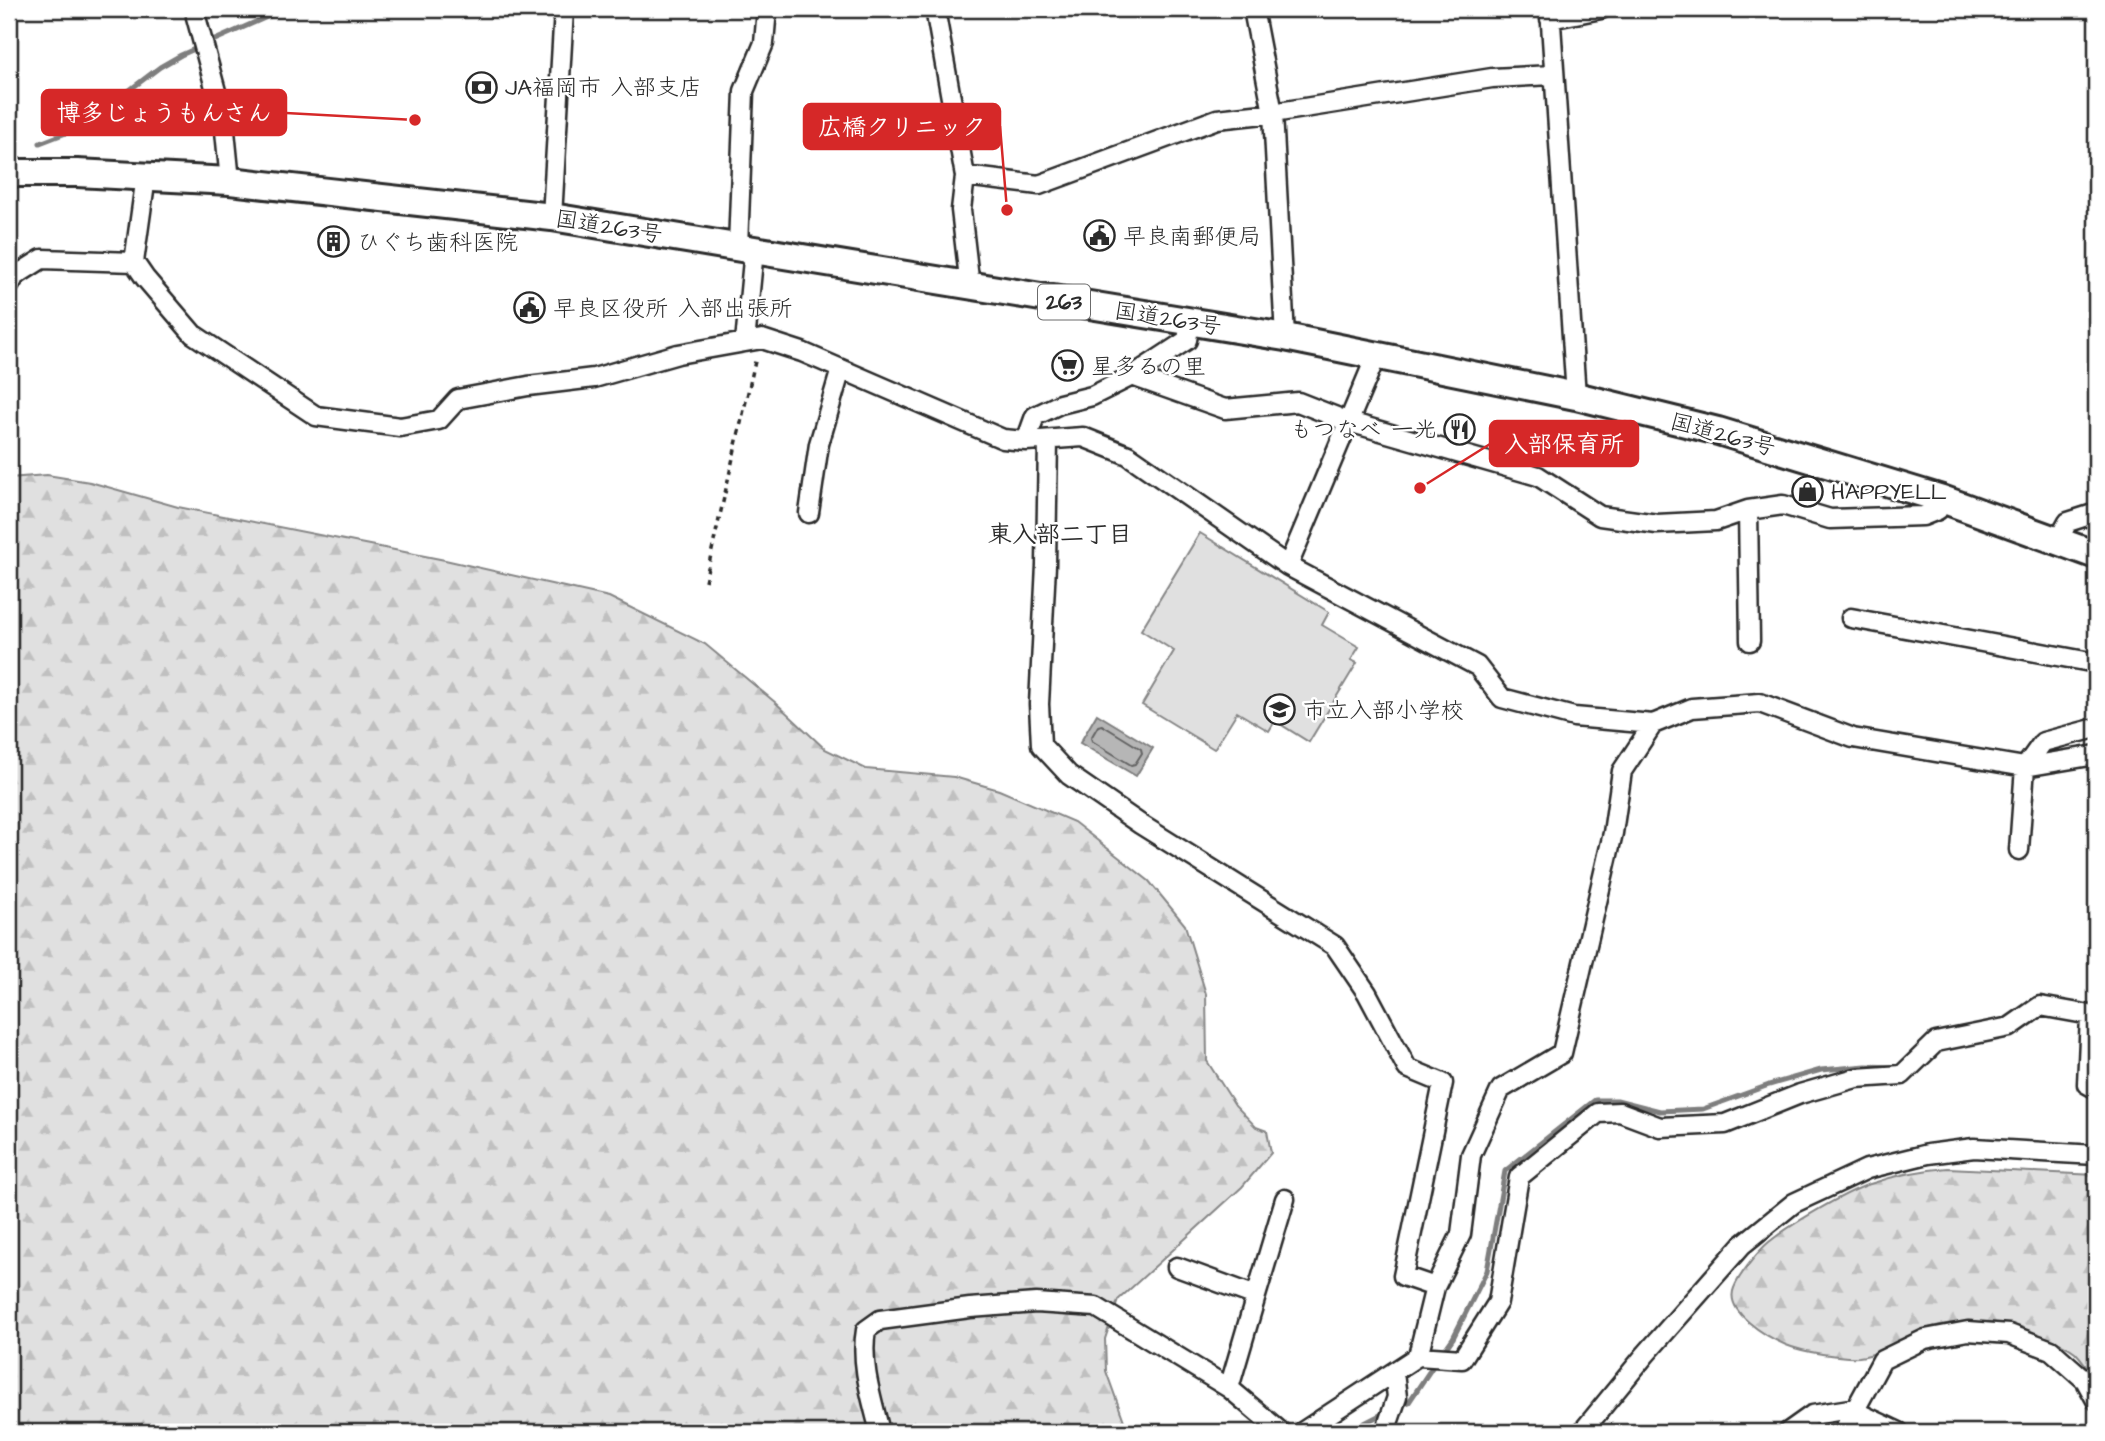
<svg xmlns="http://www.w3.org/2000/svg" width="2105" height="1441" font-family="'Architects Daughter','Klee One',sans-serif">
  <defs>
    <pattern id="forest-firs" width="22" height="20" patternUnits="userSpaceOnUse" patternTransform="scale(1.75)"><rect width="22" height="20" fill="#e0e0e0"/><path d="M5 1l3.5 6h-7zM16 11l3.5 6h-7z" fill="#c0c0c0"/></pattern>
  </defs>
  <rect width="100%" height="100%" fill="#fff"/>
  <filter id="ink" filterUnits="userSpaceOnUse"><feTurbulence type="fractalNoise" baseFrequency=".0143" numOctaves="2"/><feDisplacementMap in="SourceGraphic" scale="14" xChannelSelector="R" yChannelSelector="G"/><feConvolveMatrix kernelMatrix="1 2 1 2 8 2 1 2 1" color-interpolation-filters="sRGB"/></filter>
  <g filter="url(#ink)">
    <path fill="url(#forest-firs)" stroke="#868686" stroke-width="2" d="M 47,475 L 90,482 L 178,507 L 445,560 L 609,597 L 705,644 L 776,703 L 825,749 L 866,769 L 954,777 L 999,790 L 1074,822 L 1149,881 L 1185,925 L 1206,994 L 1207,1061 L 1235,1105 L 1256,1127 L 1267,1131 L 1271,1153 L 1242,1187 L 1118,1300 L 1105,1339 L 1106,1371 L 1128,1432 L 9,1432 L 9,478 Z
      M 1948,1168 L 2096,1175 L 2096,1382 C 2090,1371 2084,1361 2075,1352 C 2065,1344 2053,1340 2042,1336 C 2005,1323 1971,1317 1932,1327 C 1907,1333 1886,1354 1859,1357 C 1841,1358 1803,1352 1786,1345 C 1767,1337 1724,1312 1734,1288 C 1739,1275 1759,1250 1769,1242 C 1791,1224 1844,1193 1870,1184 C 1896,1175 1921,1170 1948,1168 Z"/>
    <path fill="#e0e0e0" stroke="#868686" stroke-width="2" d="M 1200,533 L 1329,612 L 1322,625 L 1359,647 L 1351,660 L 1357,663 L 1309,742 L 1275,721 L 1269,731 L 1237,712 L 1214,749 L 1142,705 L 1174,651 L 1141,630 Z"/>
    <path fill="#b6b6b6" stroke="#7e7e7e" stroke-width="2" d="M 1097,714 L 1153,748 L 1136,776 L 1080,743 Z"/>
    <g fill="none" stroke-linecap="round" stroke-linejoin="round">
      <path stroke="#636363" stroke-width="2" d="M 1102,725 L 1141,749 L 1142,753 L 1135,764 L 1131,765 L 1092,741 L 1091,738 L 1098,726 Z"/>
      <path stroke="#7e7e7e" stroke-width="5" d="M 40,143 L 66,133 L 102,111 L 160,67 L 181,55 L 285,9
        M 1441,1355 L 1453,1338 L 1487,1271 L 1505,1171 L 1595,1100 L 1617,1100 L 1660,1111 L 1703,1109 L 1769,1085 L 1821,1070 L 1866,1066 L 1895,1067
        M 1400,1406 L 1409,1402 L 1435,1363
        M 1347,1432 L 1388,1411"/>
      <defs>
        <path id="minor" d="M 196,9 L 196,17 L 224,121 L 230,181
          M 935,9 L 965,176 L 961,210 L 970,287
          M 1253,9 L 1273,113 L 1285,337
          M 1550,9 L 1576,396
          M 1550,19 L 1601,9
          M 965,176 L 1039,185 L 1217,119 L 1273,113 L 1492,78 L 1554,75
          M 552,217 L 564,9
          M 738,246 L 744,91 L 764,43 L 767,9
          M 134,262 L 146,176
          M 9,286 L 15,276 L 42,259 L 134,262 L 145,278 L 193,334 L 316,416 L 400,427 L 439,420 L 458,399 L 528,386 L 594,378 L 678,354 L 762,339 L 802,352 L 1003,439 L 1026,441 L 1083,437 L 1128,455 L 1288,566 L 1477,666 L 1502,698 L 1574,717 L 1653,724 L 1692,708 L 1760,703 L 1853,738 L 2025,767 L 2096,755
          M 745,342 L 754,250
          M 1132,376 L 1225,409 L 1298,402 L 1349,422 L 1538,476 L 1600,516 L 1657,524 L 1716,521 L 1748,510 L 1783,505 L 1830,519 L 1923,516 L 1938,510 L 1942,499
          M 1048,440 L 1046,565 L 1039,704 L 1041,745 L 1069,775 L 1140,824 L 1335,946 L 1367,993 L 1407,1068 L 1443,1083 L 1403,1276 L 1435,1287
          M 1026,441 L 1035,416 L 1060,404 L 1092,396 L 1132,376 L 1187,340 L 1190,322
          M 1748,510 L 1750,641
          M 809,513 L 819,444 L 841,369
          M 2058,540 L 2068,522 L 2096,513
          M 1288,566 L 1377,354
          M 1851,618 L 2096,663
          M 2019,850 L 2025,767 L 2043,742 L 2096,728
          M 2090,1016 L 2087,1084 L 2096,1089
          M 1177,1267 L 1256,1296 L 1229,1388
          M 1256,1296 L 1285,1199
          M 1418,1356 L 1462,1359 L 1498,1302 L 1519,1177 L 1598,1113 L 1620,1112 L 1660,1127 L 1725,1124 L 1800,1094 L 1856,1078 L 1902,1075 L 1936,1042 L 2010,1027 L 2040,1006 L 2096,1016
          M 1854,1411 L 1899,1432
          M 880,1432 C 872,1399 860,1364 866,1330 L 880,1320 L 970,1308 L 1036,1303 L 1096,1307 L 1229,1388 L 1281,1432
          M 1302,1432 L 1418,1356 L 1435,1287 L 1461,1234 L 1471,1155 L 1501,1089 L 1562,1053 L 1613,833 L 1622,771 L 1653,724
          M 1385,1432 L 1397,1397 L 1394,1373
          M 1582,1432 L 1645,1355 L 1742,1245 L 1794,1203 L 1867,1169 L 1928,1154 L 1974,1148 L 2096,1155
          M 1788,1432 L 1812,1415 L 1856,1408
          M 1843,1432 L 1882,1360 L 1925,1339 L 1968,1331 L 2009,1334 L 2051,1350 L 2085,1380 L 2096,1400"/>
        <path id="highway" d="M 9,173 L 77,173 L 230,181 L 552,217 L 1285,337 L 1576,396 L 1718,431 L 1942,499 L 2096,555"/>
      </defs>
      <use href="#minor" stroke="#2b2b2b" stroke-width="23"/>
      <use href="#highway" stroke="#2b2b2b" stroke-width="32"/>
      <path stroke="#2b2b2b" stroke-width="3.5" stroke-dasharray="5 5" stroke-linecap="butt" d="M 705,581 L 756,357"/>
      <use href="#minor" stroke="#fff" stroke-width="18"/>
      <use href="#highway" stroke="#fff" stroke-width="26"/>
    </g>
  </g>
  <defs>
    <symbol id="bank-ring" viewBox="-11 -11 22 22"><circle r="9.5" fill="#fff" stroke="#2b2b2b" stroke-width="1.5"/><path d="M-6-4H6V4H-6ZM0-2.3a2.3 2.3 0 1 0 0 4.6a2.3 2.3 0 1 0 0-4.6Z" fill="#2b2b2b"/></symbol>
    <symbol id="civic-ring" viewBox="-11 -11 22 22"><circle r="9.5" fill="#fff" stroke="#2b2b2b" stroke-width="1.5"/><path d="M-.6-6.5H3V-4.5H.6V-3L4-1V1h2V6H-6V1h2V-1L-.6-3ZM-1.2 2.5V6h2.4V2.5Z" fill="#2b2b2b"/></symbol>
    <symbol id="building-ring" viewBox="-11 -11 22 22"><circle r="9.5" fill="#fff" stroke="#2b2b2b" stroke-width="1.5"/><path d="M-4-6H4V6H1V3H-1V6H-4ZM-2.5-4.3h1.7v1.8h-1.7ZM.8-4.3h1.7v1.8H.8ZM-2.5-1h1.7V.8h-1.7ZM.8-1h1.7V.8H.8Z" fill="#2b2b2b"/></symbol>
    <symbol id="supermarket-ring" viewBox="-11 -11 22 22"><circle r="9.5" fill="#fff" stroke="#2b2b2b" stroke-width="1.5"/><path d="M-6-5.5h2.5l.6 2H6L4.5 2H-2.5L-4.4-4H-6ZM-1.5 3.2a1.3 1.3 0 1 0 .1 0ZM3 3.2a1.3 1.3 0 1 0 .1 0Z" fill="#2b2b2b"/></symbol>
    <symbol id="restaurant-ring" viewBox="-11 -11 22 22"><circle r="9.5" fill="#fff" stroke="#2b2b2b" stroke-width="1.5"/><path d="M-5-6h1v4h1v-4h1v4h1v-4h1v5L-1.5 .5V6h-2V.5L-5-1ZM5-6V6H3V1.5H1.5Q1.5-4 5-6Z" fill="#2b2b2b"/></symbol>
    <symbol id="shop-ring" viewBox="-11 -11 22 22"><circle r="9.5" fill="#fff" stroke="#2b2b2b" stroke-width="1.5"/><path d="M-5-2.5h2.3a2.7 3.5 0 0 1 5.4 0H5L5.5 6h-11ZM-1.5-2.5h3a1.5 2.3 0 0 0-3 0Z" fill="#2b2b2b"/></symbol>
    <symbol id="school-ring" viewBox="-11 -11 22 22"><circle r="9.5" fill="#fff" stroke="#2b2b2b" stroke-width="1.5"/><path d="M0-5L7-2L0 1L-7-2ZM-4 1L0 2.5L4 1V4Q0 6-4 4Z" fill="#2b2b2b"/></symbol>
  </defs>
  <g fill-rule="evenodd">
    <use href="#bank-ring" x="464" y="70" width="35" height="35"/>
    <use href="#civic-ring" x="1082" y="218" width="35" height="35"/>
    <use href="#building-ring" x="316" y="224" width="35" height="35"/>
    <use href="#civic-ring" x="512" y="290" width="35" height="35"/>
    <use href="#supermarket-ring" x="1050" y="348" width="35" height="35"/>
    <use href="#restaurant-ring" x="1442" y="412" width="35" height="35"/>
    <use href="#shop-ring" x="1790" y="474" width="35" height="35"/>
    <use href="#school-ring" x="1262" y="692" width="35" height="35"/>
  </g>
  <g text-anchor="middle" stroke-width="5" stroke-linejoin="round" paint-order="stroke">
    <rect fill="#fff" stroke="#6b6b6b" stroke-width="2" x="1038" y="284.5" width="52" height="35" rx="5"/>
    <g font-size="21" font-weight="bold" fill="#2b2b2b">
      <text x="1064" y="309">263</text>
    </g>
    <g font-size="23" fill="#2b2b2b" stroke="#fff" text-anchor="start">
      <text x="505" y="95">JA福岡市 入部支店</text>
      <text x="1123" y="244">早良南郵便局</text>
      <text x="357" y="250">ひぐち歯科医院</text>
      <text x="553" y="316">早良区役所 入部出張所</text>
      <text x="1091" y="374">星多るの里</text>
      <text x="1437" y="437" text-anchor="end">もつなべ 一光</text>
      <text x="1831" y="499">HAPPYELL</text>
      <text x="1303" y="718">市立入部小学校</text>
    </g>
    <g font-size="23" fill="#2b2b2b" stroke="#fff">
      <text transform="translate(609 226) rotate(9)" y="8">国道263号</text>
      <text transform="translate(1168 318) rotate(9)" y="8">国道263号</text>
      <text transform="translate(1723 434) rotate(15)" y="8">国道263号</text>
    </g>
    <g font-size="24" font-weight="bold" fill="#2b2b2b" stroke="#fff">
      <text x="1060" y="542">東入部二丁目</text>
    </g>
  </g>
  <path fill="none" stroke="#d62828" stroke-width="2.5" d="M415 120L286 113M1007 210L1000 126M1420 488L1490 444"/>
  <g fill="#d62828" stroke="#fff" stroke-width="2.5">
    <circle cx="415" cy="120" r="7"/>
    <circle cx="1007" cy="210" r="7"/>
    <circle cx="1420" cy="488" r="7"/>
  </g>
  <g fill="#d62828" stroke="#d62828" stroke-width="2.5">
    <rect x="42" y="90" width="244" height="45" rx="7"/>
    <rect x="804" y="104" width="196" height="45" rx="7"/>
    <rect x="1490" y="421" width="148" height="45" rx="7"/>
  </g>
  <g font-size="24" text-anchor="middle" font-weight="bold" fill="#fff">
    <text x="164" y="121">博多じょうもんさん</text>
    <text x="902" y="135">広橋クリニック</text>
    <text x="1564" y="452">入部保育所</text>
  </g>
  <rect width="2105" height="1441" fill="none" stroke="#fff" stroke-width="35"/>
  <rect x="18" y="18" width="2070" height="1406" fill="none" stroke="#2b2b2b" stroke-width="2.5" filter="url(#ink)"/>
</svg>
